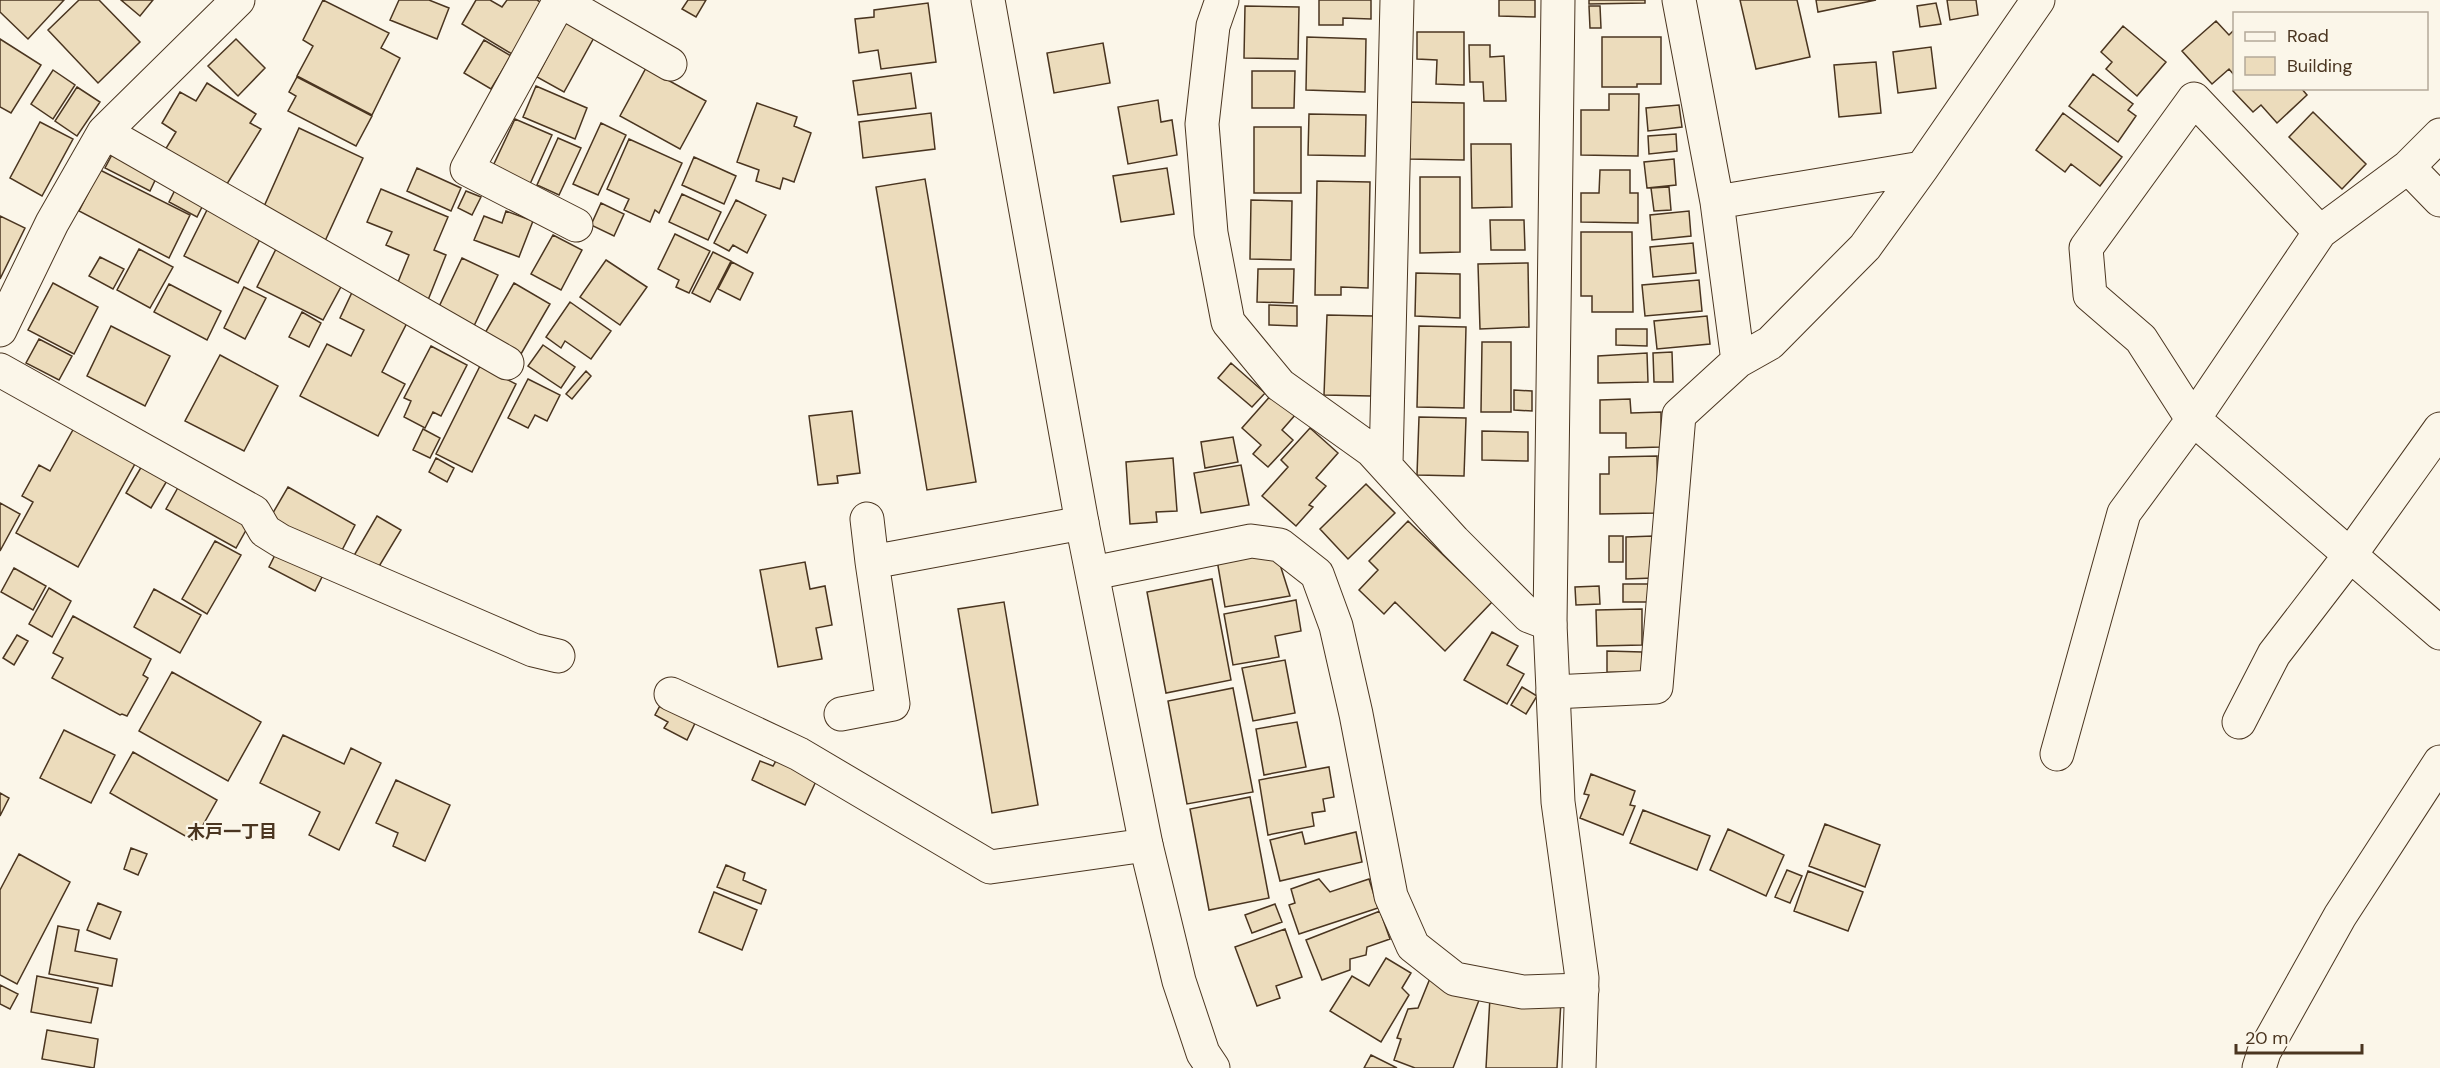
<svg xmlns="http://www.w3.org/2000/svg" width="2440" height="1068" font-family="'DM Sans','Noto Sans JP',sans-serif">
  <rect width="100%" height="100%" fill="#fbf6e9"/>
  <path fill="#ecdcbc" stroke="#4a3520" stroke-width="1.5" d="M 0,0 L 64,0 L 28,39 L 0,12 Z
    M 79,0 L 99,0 L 140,42 L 98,83 L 48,30 Z
    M 121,0 L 153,0 L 140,16 Z
    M 323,0 L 389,33 L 381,48 L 400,58 L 372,115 L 297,76 L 313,46 L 303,40 Z
    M 399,0 L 429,0 L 449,8 L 437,39 L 390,20 Z
    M 476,0 L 490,0 L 502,7 L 507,0 L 537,0 L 542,3 L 512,54 L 462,24 Z
    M 688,0 L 706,0 L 696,17 L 682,9 Z
    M 1319,0 L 1371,0 L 1371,19 L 1343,18 L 1343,25 L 1319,25 Z
    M 1499,0 L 1535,0 L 1535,17 L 1499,16 Z
    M 1589,0 L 1645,0 L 1645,3 L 1589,4 Z
    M 1740,0 L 1797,0 L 1810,57 L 1756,69 Z
    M 1816,0 L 1876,0 L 1818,12 Z
    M 1947,0 L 1976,0 L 1978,15 L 1950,20 Z
    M 928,3 L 936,62 L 881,69 L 878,50 L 859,53 L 855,19 L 874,17 L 874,10 Z
    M 1936,3 L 1941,24 L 1920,27 L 1917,6 Z
    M 1245,6 L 1299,7 L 1298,59 L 1244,58 Z
    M 1589,6 L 1600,6 L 1601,28 L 1590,28 Z
    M 568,18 L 596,34 L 564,92 L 537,77 Z
    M 2216,21 L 2229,35 L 2234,30 L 2234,75 L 2229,69 L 2212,84 L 2182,51 Z
    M 2123,26 L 2166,62 L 2137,96 L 2106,69 L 2112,62 L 2101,52 Z
    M 1417,32 L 1464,32 L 1464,85 L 1436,84 L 1437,60 L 1417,59 Z
    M 1307,37 L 1366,39 L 1365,92 L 1306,90 Z
    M 1602,37 L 1661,37 L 1661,84 L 1637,84 L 1637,87 L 1602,87 Z
    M 0,39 L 41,65 L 11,113 L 0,107 Z
    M 236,39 L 265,68 L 238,96 L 208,66 Z
    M 484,40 L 511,56 L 491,89 L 464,73 Z
    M 1103,43 L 1110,83 L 1054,93 L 1047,53 Z
    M 1469,45 L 1490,45 L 1490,57 L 1504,56 L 1506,101 L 1484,101 L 1483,82 L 1470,82 Z
    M 1931,47 L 1936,88 L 1898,93 L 1893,52 Z
    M 1876,62 L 1881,113 L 1839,117 L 1834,65 Z
    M 646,68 L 706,101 L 680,149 L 620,116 Z
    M 53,70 L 75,85 L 53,119 L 31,104 Z
    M 1252,71 L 1295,71 L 1294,108 L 1252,108 Z
    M 911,73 L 916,108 L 858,115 L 853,81 Z
    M 2093,74 L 2133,104 L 2128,110 L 2136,116 L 2118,142 L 2069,106 Z
    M 297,77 L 372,116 L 356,146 L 288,111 L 296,96 L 289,92 Z
    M 207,83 L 256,114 L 250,123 L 261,129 L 222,192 L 162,155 L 176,132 L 162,123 L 180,92 L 196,101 Z
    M 536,86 L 587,108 L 575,139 L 523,117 Z
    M 77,87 L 100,102 L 77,136 L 55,121 Z
    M 2235,88 L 2301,88 L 2307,95 L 2277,123 L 2261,105 L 2253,112 L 2233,91 Z
    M 1609,94 L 1639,94 L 1638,156 L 1581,155 L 1581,110 L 1609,110 Z
    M 1158,100 L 1161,122 L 1172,120 L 1177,155 L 1128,164 L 1118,107 Z
    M 1409,102 L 1464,103 L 1464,160 L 1408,159 Z
    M 757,103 L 797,117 L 794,126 L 811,133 L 794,182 L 783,178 L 780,189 L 756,181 L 759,170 L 737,162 Z
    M 1679,105 L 1682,127 L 1648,131 L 1646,108 Z
    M 2313,112 L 2366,164 L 2342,189 L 2289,137 Z
    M 931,113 L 935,149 L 863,158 L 859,122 Z
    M 2063,113 L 2122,157 L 2100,186 L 2071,164 L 2065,172 L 2036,150 Z
    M 1309,114 L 1366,115 L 1365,156 L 1308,155 Z
    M 515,119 L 552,135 L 530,184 L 493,166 Z
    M 40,122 L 73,139 L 42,196 L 10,178 Z
    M 601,123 L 626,135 L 598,195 L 573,184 Z
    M 1254,127 L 1301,127 L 1301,193 L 1254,193 Z
    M 299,128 L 363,158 L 325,241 L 262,211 Z
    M 1676,134 L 1677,151 L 1649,154 L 1648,136 Z
    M 558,138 L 581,148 L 559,195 L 537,185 Z
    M 629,139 L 682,163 L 659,213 L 655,210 L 650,222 L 624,210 L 629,199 L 607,189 Z
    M 1471,144 L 1511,144 L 1512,207 L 1472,208 Z
    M 115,149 L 159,172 L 150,191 L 105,168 Z
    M 694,157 L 736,176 L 724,204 L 682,185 Z
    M 1674,159 L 1676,185 L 1647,188 L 1644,162 Z
    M 417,168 L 461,188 L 451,211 L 407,191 Z
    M 1167,168 L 1174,214 L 1121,222 L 1113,176 Z
    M 100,170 L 190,215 L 169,258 L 79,211 Z
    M 1600,170 L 1630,170 L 1630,193 L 1638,193 L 1638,223 L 1581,222 L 1581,193 L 1599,193 Z
    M 1420,177 L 1460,177 L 1460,252 L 1420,253 Z
    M 925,179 L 976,482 L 927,490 L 876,187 Z
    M 1317,181 L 1370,182 L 1368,288 L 1341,287 L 1341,295 L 1315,295 Z
    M 178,184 L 206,199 L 197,217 L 169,202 Z
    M 1669,187 L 1671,210 L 1654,211 L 1651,188 Z
    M 381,189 L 448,217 L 434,250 L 446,255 L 428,300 L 396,287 L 409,255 L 386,245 L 392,232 L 367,222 Z
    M 466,191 L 481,197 L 472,215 L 458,208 Z
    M 682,194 L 721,212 L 708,240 L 669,222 Z
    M 736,200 L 766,215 L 747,253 L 733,245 L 729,251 L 714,243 Z
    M 1251,200 L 1292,201 L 1291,260 L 1250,259 Z
    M 601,203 L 624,214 L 614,236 L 591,225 Z
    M 208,208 L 262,235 L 238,283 L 184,256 Z
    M 506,211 L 533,221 L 519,257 L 474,240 L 484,216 L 502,223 Z
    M 1689,211 L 1691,236 L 1652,240 L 1650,215 Z
    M 0,216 L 25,228 L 0,279 Z
    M 1490,220 L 1524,220 L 1525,250 L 1491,250 Z
    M 1581,232 L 1632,232 L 1633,312 L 1592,312 L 1592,296 L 1581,296 Z
    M 675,234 L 710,251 L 689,293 L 676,287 L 679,280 L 658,269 Z
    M 553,235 L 582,250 L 561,290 L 531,274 Z
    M 1693,243 L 1696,273 L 1653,277 L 1650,247 Z
    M 139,249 L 173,267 L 150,308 L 117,290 Z
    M 276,249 L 343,283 L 323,320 L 257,287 Z
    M 713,252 L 731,261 L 710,302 L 692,293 Z
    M 100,257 L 124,269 L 113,289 L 89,276 Z
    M 462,258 L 498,275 L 473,328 L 437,311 Z
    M 606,260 L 647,287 L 620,325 L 580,297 Z
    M 732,262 L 753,273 L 740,300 L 718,289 Z
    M 1528,263 L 1529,327 L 1480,329 L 1478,264 Z
    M 1258,269 L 1294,269 L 1293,303 L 1257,302 Z
    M 1416,273 L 1460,274 L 1460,318 L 1415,316 Z
    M 1699,280 L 1702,311 L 1645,316 L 1642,285 Z
    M 53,283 L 98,307 L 74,354 L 28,330 Z
    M 514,283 L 550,304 L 521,354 L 485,333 Z
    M 169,284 L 221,311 L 207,340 L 154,312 Z
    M 355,286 L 411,315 L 382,372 L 405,384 L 378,436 L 300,396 L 327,344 L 351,356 L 364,330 L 340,318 Z
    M 244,287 L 266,298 L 245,339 L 224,328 Z
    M 570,302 L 611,331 L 591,359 L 565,341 L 561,348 L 546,337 Z
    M 1269,305 L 1297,306 L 1297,326 L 1269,325 Z
    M 302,312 L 321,323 L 309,347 L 289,337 Z
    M 1327,315 L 1373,316 L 1371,396 L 1324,395 Z
    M 1707,316 L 1710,344 L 1657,349 L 1654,321 Z
    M 111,326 L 170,356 L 145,406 L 87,376 Z
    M 1419,326 L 1466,327 L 1464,408 L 1417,407 Z
    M 1616,329 L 1647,329 L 1647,346 L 1616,345 Z
    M 39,339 L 72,356 L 59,380 L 26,363 Z
    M 1482,342 L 1511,342 L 1511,412 L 1481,412 Z
    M 543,345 L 575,367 L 561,388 L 528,366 Z
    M 431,346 L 467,365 L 441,416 L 433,412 L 425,428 L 404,417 L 411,401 L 404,398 Z
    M 1672,352 L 1673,382 L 1654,382 L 1653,353 Z
    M 1647,353 L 1648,382 L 1598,383 L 1598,356 Z
    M 220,355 L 278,386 L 244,451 L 185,421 Z
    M 1231,363 L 1265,393 L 1252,407 L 1218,378 Z
    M 480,366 L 516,384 L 472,472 L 436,454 Z
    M 586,371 L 591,376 L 572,399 L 566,394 Z
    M 528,379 L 560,395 L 547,421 L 535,415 L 528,428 L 508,418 Z
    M 1514,390 L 1532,391 L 1532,411 L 1514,410 Z
    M 1273,393 L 1296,414 L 1282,430 L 1293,440 L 1268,467 L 1253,454 L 1261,445 L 1242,428 Z
    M 1630,399 L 1631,413 L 1661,412 L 1661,447 L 1626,448 L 1626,433 L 1600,433 L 1600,400 Z
    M 852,411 L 860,473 L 837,476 L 838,483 L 818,485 L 809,416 Z
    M 1419,417 L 1466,418 L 1464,476 L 1417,475 Z
    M 74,428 L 136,462 L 78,567 L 16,533 L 33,502 L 22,496 L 39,465 L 50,471 Z
    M 1310,428 L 1338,453 L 1316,478 L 1326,486 L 1309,505 L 1313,507 L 1296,526 L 1262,496 L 1288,467 L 1281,460 Z
    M 423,429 L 440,438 L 430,458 L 413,450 Z
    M 1482,431 L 1528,432 L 1528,461 L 1482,460 Z
    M 1233,437 L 1238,462 L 1205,468 L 1201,442 Z
    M 1657,456 L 1658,513 L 1600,514 L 1600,474 L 1609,474 L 1609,457 Z
    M 436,458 L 454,468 L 447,482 L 429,472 Z
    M 1173,458 L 1177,511 L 1156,512 L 1157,522 L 1130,524 L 1126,462 Z
    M 143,464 L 168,479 L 151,508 L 126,493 Z
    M 1241,465 L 1249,505 L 1201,513 L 1194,473 Z
    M 180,484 L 250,523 L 236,548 L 166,509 Z
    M 1366,484 L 1395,513 L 1348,559 L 1320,529 Z
    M 288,487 L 355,525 L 339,556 L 270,518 Z
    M 0,503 L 20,514 L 0,551 Z
    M 377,516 L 401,530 L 375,573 L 352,559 Z
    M 1408,521 L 1492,602 L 1445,651 L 1395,602 L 1384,614 L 1359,590 L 1378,570 L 1369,561 Z
    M 1609,536 L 1623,536 L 1623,562 L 1609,562 Z
    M 1653,536 L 1653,578 L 1626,579 L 1626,537 Z
    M 215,541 L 241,555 L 207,614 L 182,599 Z
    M 280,545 L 326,569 L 315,591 L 269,567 Z
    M 1277,555 L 1290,596 L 1225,607 L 1217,560 Z
    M 805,562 L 810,589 L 825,586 L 832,625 L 816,628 L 822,659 L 778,667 L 760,570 Z
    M 14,568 L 46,586 L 33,610 L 1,592 Z
    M 1212,579 L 1231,680 L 1166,693 L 1147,592 Z
    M 1623,584 L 1651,584 L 1651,602 L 1623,602 Z
    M 1599,586 L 1600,604 L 1576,605 L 1575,587 Z
    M 49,588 L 71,601 L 52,637 L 29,624 Z
    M 154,589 L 201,615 L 180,653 L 134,627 Z
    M 1296,600 L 1301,631 L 1275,636 L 1279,657 L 1233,665 L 1224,614 Z
    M 1004,602 L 1038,805 L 992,813 L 958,609 Z
    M 1642,609 L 1642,645 L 1597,646 L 1596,610 Z
    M 73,616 L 151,659 L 143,675 L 148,678 L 127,716 L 122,714 L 120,715 L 52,678 L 63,658 L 53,653 Z
    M 1492,632 L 1518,646 L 1507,665 L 1524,674 L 1507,704 L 1464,680 Z
    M 17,635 L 28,641 L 14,665 L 3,658 Z
    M 1607,651 L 1642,652 L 1642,673 L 1607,672 Z
    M 1285,660 L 1295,713 L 1253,721 L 1242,668 Z
    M 172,672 L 261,722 L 228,781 L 139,731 Z
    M 1522,687 L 1537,696 L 1526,714 L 1511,705 Z
    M 1233,688 L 1253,792 L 1187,804 L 1168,701 Z
    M 662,702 L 697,719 L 687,740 L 664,728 L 668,722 L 655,715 Z
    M 1297,722 L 1306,767 L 1264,775 L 1256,729 Z
    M 64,730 L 115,755 L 91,803 L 40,778 Z
    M 283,735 L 344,764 L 351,748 L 381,763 L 339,850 L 309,835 L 320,812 L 260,783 Z
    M 133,752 L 217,800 L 194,841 L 110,793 Z
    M 777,759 L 818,777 L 805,805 L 752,780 L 760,761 L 773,766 Z
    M 1329,767 L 1334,797 L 1323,799 L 1325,811 L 1312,813 L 1314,826 L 1268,835 L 1259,780 Z
    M 1591,774 L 1635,791 L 1630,805 L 1635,806 L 1623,835 L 1580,818 L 1589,795 L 1584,794 Z
    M 396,780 L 450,805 L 425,861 L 393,846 L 398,833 L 376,823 Z
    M 0,793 L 9,798 L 0,816 Z
    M 1250,797 L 1269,898 L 1209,910 L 1190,809 Z
    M 1643,810 L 1710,836 L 1697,870 L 1630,843 Z
    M 1825,824 L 1880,845 L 1865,887 L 1809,866 Z
    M 1728,829 L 1784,855 L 1766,896 L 1710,870 Z
    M 1302,832 L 1305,844 L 1356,832 L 1362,862 L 1280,881 L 1270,840 Z
    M 131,848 L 147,854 L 138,875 L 124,869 Z
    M 19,854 L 70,882 L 17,984 L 0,975 L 0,890 Z
    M 726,865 L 745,873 L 743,880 L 766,890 L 761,904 L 717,887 Z
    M 1787,870 L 1802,876 L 1790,903 L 1775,897 Z
    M 1808,871 L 1863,892 L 1848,931 L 1794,911 Z
    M 1319,879 L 1330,892 L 1369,879 L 1378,908 L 1299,934 L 1289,905 L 1295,903 L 1291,889 Z
    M 714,892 L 757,910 L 742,950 L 699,932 Z
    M 98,903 L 121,912 L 110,939 L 87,930 Z
    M 1275,904 L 1282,922 L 1252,933 L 1245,915 Z
    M 1380,911 L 1390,939 L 1367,947 L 1366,955 L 1350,959 L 1350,970 L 1322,980 L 1306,940 Z
    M 58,926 L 79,930 L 75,951 L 117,959 L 112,986 L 49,974 Z
    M 1285,929 L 1302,977 L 1276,986 L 1280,998 L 1257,1006 L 1235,947 Z
    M 1386,958 L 1411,973 L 1402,988 L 1409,995 L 1381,1042 L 1330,1011 L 1352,976 L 1369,986 Z
    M 37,976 L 98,988 L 91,1023 L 31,1012 Z
    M 1431,976 L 1481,995 L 1453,1068 L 1415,1068 L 1394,1060 L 1401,1039 L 1397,1038 L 1408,1009 L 1418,1008 Z
    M 0,985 L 18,994 L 10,1009 L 0,1004 Z
    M 1490,997 L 1561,1001 L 1557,1068 L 1486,1068 Z
    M 47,1030 L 98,1039 L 94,1068 L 42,1059 Z
    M 1371,1055 L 1397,1068 L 1364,1068 Z"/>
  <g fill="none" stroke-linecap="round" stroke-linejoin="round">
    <defs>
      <path id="street" d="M 559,0 L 670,64
        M 560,0 L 467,169 L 576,225
        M 1222,0 L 1213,26 L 1202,124 L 1211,233 L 1228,322 L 1280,385 L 1371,450 L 1454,541 L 1529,616 L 1550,624
        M 1679,0 L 1717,202 L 1738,361
        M 104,132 L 507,363
        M 2408,167 L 2440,200
        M 1717,202 L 1922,168
        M 2320,232 L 2194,99 L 2086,248 L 2090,295 L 2141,339 L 2191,417 L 2440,633
        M 0,330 L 52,223 L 104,132 L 238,0
        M 0,370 L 254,512 L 265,531 L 281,541 L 533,650 L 558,656
        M 1386,464 L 1397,0
        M 867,519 L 872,562
        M 1093,573 L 1251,541 L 1280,545 L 1317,574 L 1336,626 L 1356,714 L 1391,896 L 1413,946 L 1455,979 L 1523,992 L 1582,990
        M 1553,692 L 1656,687 L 1679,415 L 1738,361 L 1770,343 L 1865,247 L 1922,168 L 2038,0
        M 671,694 L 799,754 L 990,867 L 1146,845
        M 841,714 L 893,704 L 872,562 L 1082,523
        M 2239,722 L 2274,654 L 2350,555 L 2440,429
        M 2057,754 L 2124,513 L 2199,411 L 2320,232 L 2408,167 L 2440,135"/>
      <path id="secondary" d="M 988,0 L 1082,523 L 1146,845 L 1179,981 L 1203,1053 L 1213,1068
        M 1558,0 L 1550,624 L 1558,802 L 1582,978 L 1579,1068
        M 2259,1068 L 2264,1052 L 2340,916 L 2440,762"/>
    </defs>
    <use href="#street" stroke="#4a3520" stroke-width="35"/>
    <use href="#secondary" stroke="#4a3520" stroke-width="35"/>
    <use href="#street" stroke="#fbf6e9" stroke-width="33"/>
    <use href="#secondary" stroke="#fbf6e9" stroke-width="33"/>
  </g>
  <g text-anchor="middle" stroke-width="4.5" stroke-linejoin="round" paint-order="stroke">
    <g font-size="18" font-weight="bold" fill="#4a3520" stroke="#fbf6e9">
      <text x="232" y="838">木戸一丁目</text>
    </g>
  </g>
  <rect x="2233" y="12" width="195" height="78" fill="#fbf6e9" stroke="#b4a999" stroke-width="1.5"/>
  <rect x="2245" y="32" width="30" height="9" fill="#fbf6e9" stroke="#b4a999" stroke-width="1.5"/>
  <text x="2287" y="42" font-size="18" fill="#4a3520">Road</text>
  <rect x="2245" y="57" width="30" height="18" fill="#ecdcbc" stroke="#b4a999" stroke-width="1.5"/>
  <text x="2287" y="72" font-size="18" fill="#4a3520">Building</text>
  <path d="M2236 1044v9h126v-9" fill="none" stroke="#4a3520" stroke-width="3"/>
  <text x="2245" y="1044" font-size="18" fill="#4a3520" stroke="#fbf6e9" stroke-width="4.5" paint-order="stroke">20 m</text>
</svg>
